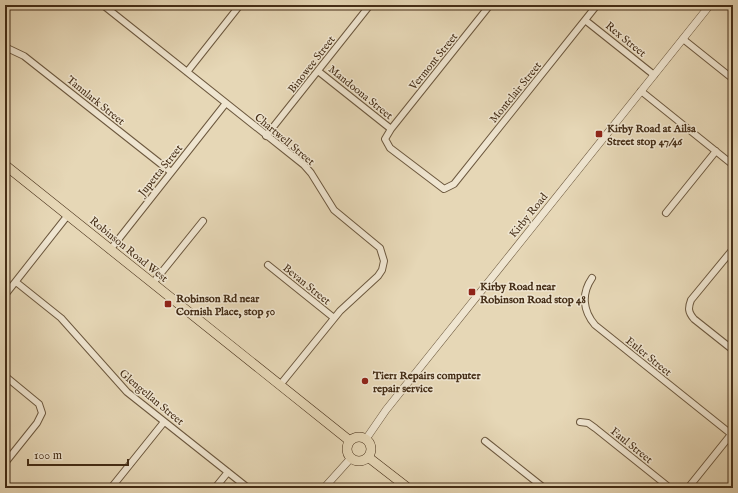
<svg xmlns="http://www.w3.org/2000/svg" width="738" height="493" font-family="'IM FELL English',serif">
  <rect width="100%" height="100%" fill="#e6d7b6"/>
  <filter id="stains"><feTurbulence type="fractalNoise" baseFrequency=".005" numOctaves="4"/><feColorMatrix values="0 0 0 0 .2 0 0 0 0 .09 0 0 0 0 .02 0 0 0 .5 -.17"/></filter>
  <radialGradient id="worn" r=".72"><stop offset=".6" stop-color="#630" stop-opacity="0"/><stop offset="1" stop-color="#630" stop-opacity=".3"/></radialGradient>
  <g fill="none" stroke-linecap="round" stroke-linejoin="round">
    <defs>
      <path id="minor" d="M 103,5 L 304,165 L 311,173 L 334,210 L 380,248 L 384,261 L 382,270 L 378,276 L 340,311 L 280,385
        M 490,5 L 391,129 L 385,139 L 390,148 L 444,189 L 454,184 L 597,5
        M 585,20 L 654,75
        M 683,39 L 733,79
        M 5,47 L 24,56 L 171,172
        M 318,71 L 391,129
        M 187,72 L 240,5
        M 641,91 L 733,165
        M 266,136 L 370,5
        M 666,213 L 716,151
        M 733,249 L 691,300 C 688,308 688,312 694,319 L 733,350
        M 110,250 L 226,103
        M 268,265 L 334,318
        M 592,278 C 581,294 583,311 595,325 L 731,434
        M 16,282 L 61,318 L 127,392 L 248,488
        M 153,283 L 203,221
        M 5,295 L 68,215
        M 5,376 L 39,404 L 42,413 L 37,423 L 5,463
        M 580,422 L 588,423 L 595,428 L 670,488
        M 485,441 L 544,488
        M 111,488 L 164,422
        M 215,488 L 228,472
        M 688,488 L 733,432"/>
      <path id="tertiary" d="M 366,439 L 386,410 L 710,5
        M 324,488 L 351,458"/>
      <path id="primary" d="M 5,165 L 350,441
        M347 449a12 12 0 1 1 24 0a12 12 0 1 1-24 0Z
        M 368,457 L 408,488"/>
    </defs>
    <use href="#minor" stroke="#6c583e" stroke-width="8"/>
    <use href="#tertiary" stroke="#6c583e" stroke-width="8"/>
    <use href="#primary" stroke="#442d16" stroke-width="10"/>
    <use href="#minor" stroke="#efe5d0" stroke-width="6"/>
    <use href="#tertiary" stroke="#efe5d0" stroke-width="7"/>
    <use href="#primary" stroke="#e6d7b6" stroke-width="9"/>
  </g>
  <g fill="#8f2418" stroke="#efe5d0" stroke-width="1.5">
    <rect x="595" y="130" width="8" height="8" rx="2"/>
    <rect x="468" y="288" width="8" height="8" rx="2"/>
    <rect x="164" y="300" width="8" height="8" rx="2"/>
    <circle cx="365" cy="381" r="4"/>
  </g>
  <g text-anchor="middle" stroke-width="3" stroke-linejoin="round" paint-order="stroke">
    <g font-size="11" fill="#442d16" stroke="#efe5d0">
      <text transform="translate(626 39) rotate(39)" y="4">Rex Street</text>
      <text transform="translate(433 61) rotate(-51)" y="4">Vermont Street</text>
      <text transform="translate(311 64) rotate(-52)" y="4">Binowee Street</text>
      <text transform="translate(361 92) rotate(39)" y="4">Mandoona Street</text>
      <text transform="translate(515 92) rotate(-51)" y="4">Montclair Street</text>
      <text transform="translate(96 100) rotate(39)" y="4">Tannlark Street</text>
      <text transform="translate(285 139) rotate(40)" y="4">Chartwell Street</text>
      <text transform="translate(160 170) rotate(-51)" y="4">Jupetta Street</text>
      <text transform="translate(528 215) rotate(-51)" y="4">Kirby Road</text>
      <text transform="translate(129 249) rotate(39)" y="4">Robinson Road West</text>
      <text transform="translate(307 284) rotate(39)" y="4">Bevan Street</text>
      <text transform="translate(649 356) rotate(39)" y="4">Euler Street</text>
      <text transform="translate(152 397) rotate(40)" y="4">Glengellan Street</text>
      <text transform="translate(632 445) rotate(39)" y="4">Faul Street</text>
    </g>
    <g font-size="11" font-weight="bold" fill="#442d16" stroke="#efe5d0" text-anchor="start">
      <text x="607" y="132">Kirby Road at Ailsa<tspan x="607" dy="13">Street stop 47/46</tspan></text>
      <text x="480" y="290">Kirby Road near<tspan x="480" dy="13">Robinson Road stop 48</tspan></text>
      <text x="176" y="302">Robinson Rd near<tspan x="176" dy="13">Cornish Place, stop 50</tspan></text>
      <text x="373" y="379">Tier1 Repairs computer<tspan x="373" dy="13">repair service</tspan></text>
    </g>
  </g>
  <rect width="738" height="493" fill="none" stroke="#e6d7b6" stroke-width="20"/>
  <rect x="6" y="6" width="726" height="481" fill="none" stroke="#442d16" stroke-width="2"/>
  <rect x="10" y="10" width="718" height="473" fill="none" stroke="#442d16"/>
  <path d="M28 459v6h100v-6" fill="none" stroke="#442d16" stroke-width="2"/>
  <text x="34" y="459" font-size="12" fill="#442d16" stroke="#efe5d0" stroke-width="3" paint-order="stroke">100 m</text>
  <rect width="100%" height="100%" filter="url(#stains)"/>
  <rect width="100%" height="100%" fill="url(#worn)"/>
</svg>
